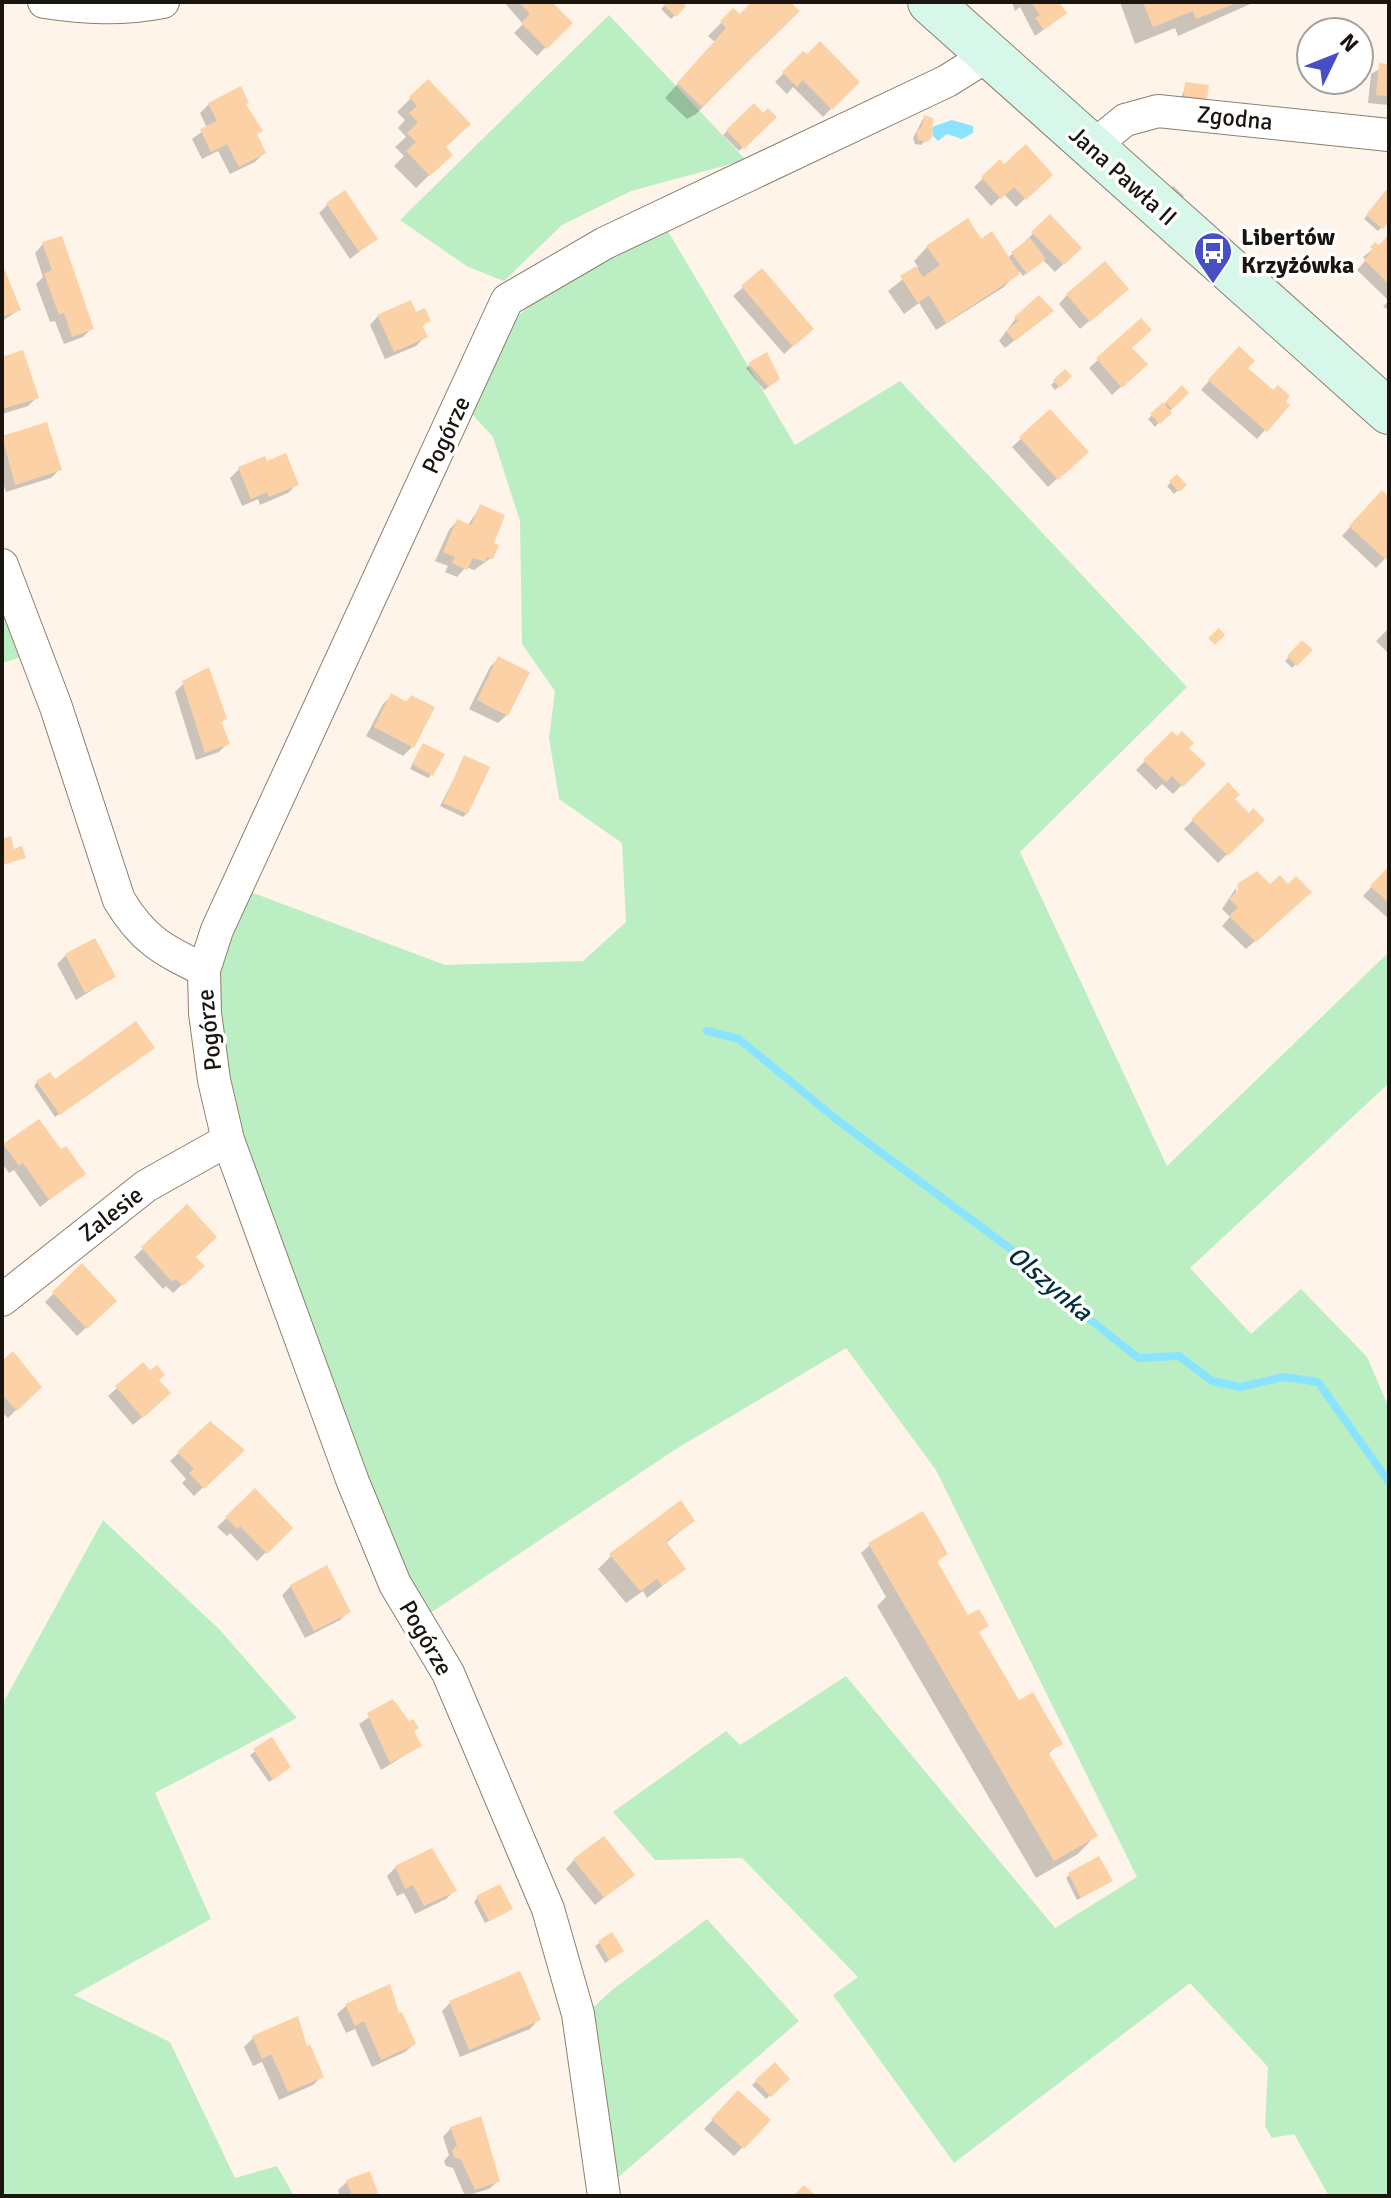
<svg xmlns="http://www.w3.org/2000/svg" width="1391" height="2198" font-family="Signika,sans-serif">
  <rect width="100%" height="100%" fill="#fef4e9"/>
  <path fill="#bceec4" d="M 609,15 L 746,160 L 631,191 L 562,225 L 504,281 L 468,267 L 400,220 Z
    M 666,228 L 795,445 L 900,381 L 1187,687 L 1020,852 L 1167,1166 L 1389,952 L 1389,1083 L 1190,1268 L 1251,1334 L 1301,1289 L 1367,1357 L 1389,1408 L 1389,2196 L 1329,2196 L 1294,2134 L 1272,2138 L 1265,2126 L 1268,2067 L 1190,1983 L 954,2163 L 833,1995 L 858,1977 L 742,1858 L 655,1860 L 613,1812 L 726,1731 L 740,1745 L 846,1676 L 1055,1928 L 1137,1877 L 936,1470 L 846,1348 L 676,1449 L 429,1614 L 404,1580 L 246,1163 L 220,1056 L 216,983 L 243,889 L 445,965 L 583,961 L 626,922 L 622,843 L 559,799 L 549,738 L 555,691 L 522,644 L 520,521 L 493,437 L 472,414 L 505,327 L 577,265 Z
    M 2,602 L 21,657 L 2,663 Z
    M 103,1520 L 219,1629 L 297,1718 L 155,1793 L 211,1919 L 74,1995 L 170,2042 L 235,2178 L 277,2166 L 294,2196 L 2,2196 L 2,1705 Z
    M 707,1919 L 799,2021 L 608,2186 L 585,2015 L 612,1990 Z"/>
  <path fill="#8be4ff" d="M 952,120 L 973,126 L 973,133 L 962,139 L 947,134 L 938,141 L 933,136 L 932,127 Z"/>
  <path fill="#0003" d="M 504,2 L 549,2 L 570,23 L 537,56 L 514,33 L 523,24 Z
    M 668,2 L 679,2 L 684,6 L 671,19 L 661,9 Z
    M 755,2 L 787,2 L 797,11 L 696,114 L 687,119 L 665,98 L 715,42 L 708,36 L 733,11 L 740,17 Z
    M 1012,2 L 1058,2 L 1055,21 L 1035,36 L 1020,7 L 1015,11 Z
    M 1120,2 L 1255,2 L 1178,36 L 1175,28 L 1135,44 Z
    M 803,54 L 857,82 L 823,117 L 793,87 L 787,94 L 775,82 Z
    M 1389,63 L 1389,105 L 1368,103 L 1371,74 Z
    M 428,81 L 443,148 L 450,155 L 416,188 L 394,166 L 404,156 L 395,147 L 406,137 L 398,128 L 405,120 L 397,112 Z
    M 1186,84 L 1205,98 L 1201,102 L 1181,99 Z
    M 209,104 L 255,135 L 264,153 L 255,162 L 230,174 L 218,151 L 202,159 L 192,139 L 207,128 L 200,113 Z
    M 754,105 L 763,116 L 774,117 L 739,151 L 723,135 Z
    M 924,117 L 930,136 L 921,145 L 915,144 L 913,138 Z
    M 1000,162 L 1004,167 L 1050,175 L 1016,207 L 1004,194 L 991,206 L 974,187 Z
    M 1173,186 L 1184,196 L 1176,204 L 1165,194 Z
    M 1389,196 L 1389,219 L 1378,231 L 1364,219 L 1382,197 Z
    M 328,204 L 375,239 L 350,259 L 319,213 Z
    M 1050,217 L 1080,248 L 1055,272 L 1043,260 L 1023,276 L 1019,271 L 1004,287 L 936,330 L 919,303 L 904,314 L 888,291 L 918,267 L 914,261 L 927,247 L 981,241 L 1007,259 Z
    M 1389,237 L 1389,311 L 1383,306 L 1389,301 L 1357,270 L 1366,260 L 1363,257 Z
    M 43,244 L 92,328 L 83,337 L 64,344 L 55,321 L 50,322 L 36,284 L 43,277 L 35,253 Z
    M 2,268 L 19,310 L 2,321 Z
    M 762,271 L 802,338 L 784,354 L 733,296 Z
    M 1067,295 L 1117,297 L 1080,329 L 1059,304 Z
    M 1051,311 L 1005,348 L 999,341 L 1016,318 Z
    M 415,315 L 428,320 L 421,328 L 425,337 L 416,346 L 385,359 L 370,325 L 378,316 Z
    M 1141,321 L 1130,348 L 1136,373 L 1112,395 L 1089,368 Z
    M 1230,357 L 1287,406 L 1257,439 L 1201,390 Z
    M 2,359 L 37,397 L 28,406 L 2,414 Z
    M 750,365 L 774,383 L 764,390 L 746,368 Z
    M 1065,371 L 1070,376 L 1055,390 L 1051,385 Z
    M 1182,388 L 1186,393 L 1155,427 L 1148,419 Z
    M 1050,412 L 1086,452 L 1048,487 L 1012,447 Z
    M 45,424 L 60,469 L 51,478 L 6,492 L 2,480 L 2,438 Z
    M 266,463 L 297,484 L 288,493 L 260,505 L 258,499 L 242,506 L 230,478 L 239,469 Z
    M 1177,477 L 1184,485 L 1174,494 L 1167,486 Z
    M 1389,499 L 1389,554 L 1376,568 L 1342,536 L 1373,501 Z
    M 480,507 L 491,558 L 474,570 L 466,567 L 457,577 L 445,572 L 448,566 L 435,561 L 449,530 L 457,521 L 468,525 Z
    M 1389,628 L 1389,654 L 1376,641 Z
    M 1302,643 L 1310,650 L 1292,668 L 1285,661 Z
    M 499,658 L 507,715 L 498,723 L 469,709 L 490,667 Z
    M 184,683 L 225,719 L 220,723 L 227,744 L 219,752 L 196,760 L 175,692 Z
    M 391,696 L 405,703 L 411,697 L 432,708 L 412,747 L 403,756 L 366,736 L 383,704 Z
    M 1172,734 L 1203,764 L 1173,794 L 1162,784 L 1156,790 L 1136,770 Z
    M 420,749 L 431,775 L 428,778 L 410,769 Z
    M 465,757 L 467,813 L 463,817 L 440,806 Z
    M 1228,785 L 1232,799 L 1249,816 L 1262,820 L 1218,863 L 1184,829 Z
    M 1386,871 L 1389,874 L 1389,919 L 1363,896 Z
    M 1257,873 L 1270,887 L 1301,901 L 1246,949 L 1222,926 L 1230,917 L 1222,909 L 1236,888 L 1236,900 L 1239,885 Z
    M 66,955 L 113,977 L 76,1000 L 57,964 Z
    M 153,1048 L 55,1117 L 34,1086 L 37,1082 L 54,1082 Z
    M 38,1121 L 60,1152 L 83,1173 L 40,1207 L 14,1170 L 9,1173 L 2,1163 L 2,1148 Z
    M 187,1207 L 194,1257 L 202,1266 L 173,1293 L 166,1286 L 163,1289 L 134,1257 Z
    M 82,1266 L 115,1301 L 77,1336 L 45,1302 Z
    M 2,1364 L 39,1387 L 8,1418 L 2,1412 Z
    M 143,1365 L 157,1380 L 160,1402 L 133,1425 L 108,1396 Z
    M 210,1423 L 242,1450 L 194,1496 L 182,1483 L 186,1479 L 170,1461 Z
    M 255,1491 L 291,1528 L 257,1561 L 230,1533 L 227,1536 L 217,1527 Z
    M 693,1521 L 666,1543 L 684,1569 L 647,1598 L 643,1591 L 626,1603 L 598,1569 L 611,1556 Z
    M 870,1545 L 945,1554 L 936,1563 L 1018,1704 L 1060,1743 L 1048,1754 L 1095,1836 L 1078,1854 L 1036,1878 L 877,1606 L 886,1597 L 861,1553 Z
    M 291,1586 L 349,1611 L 340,1620 L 305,1638 L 282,1595 Z
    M 392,1702 L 420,1746 L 381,1770 L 359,1724 Z
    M 271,1740 L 284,1771 L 269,1782 L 250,1755 Z
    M 574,1860 L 632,1875 L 595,1905 L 566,1869 Z
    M 396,1867 L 455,1890 L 446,1899 L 415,1914 L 404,1893 L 397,1896 L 387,1876 Z
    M 1069,1875 L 1106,1884 L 1077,1900 L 1066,1878 Z
    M 477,1898 L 507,1912 L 485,1923 L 474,1902 Z
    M 612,1935 L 617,1955 L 605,1963 L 595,1946 Z
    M 450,2003 L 538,2020 L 530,2029 L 460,2057 L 442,2011 Z
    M 346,2006 L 398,2016 L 414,2044 L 405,2052 L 372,2067 L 355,2029 L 346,2033 L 337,2014 Z
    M 253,2038 L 322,2076 L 313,2085 L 279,2100 L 262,2062 L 253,2066 L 244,2047 Z
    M 775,2065 L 788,2079 L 766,2099 L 752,2085 Z
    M 730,2101 L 769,2120 L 734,2156 L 704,2129 Z
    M 480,2119 L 498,2181 L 489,2189 L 465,2196 L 453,2168 L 446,2166 L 444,2161 L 449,2155 L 443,2137 L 451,2128 Z
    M 347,2182 L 377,2196 L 340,2196 L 338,2190 Z"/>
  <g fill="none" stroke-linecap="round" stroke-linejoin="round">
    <path stroke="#8be4ff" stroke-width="8" d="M 707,1031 L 739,1039 L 836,1119 L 1043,1273 L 1071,1304 L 1138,1358 L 1179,1356 L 1212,1381 L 1240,1387 L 1284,1377 L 1318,1382 L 1389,1482"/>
  </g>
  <path fill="#fdd1a6" d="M 519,2 L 552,2 L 573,23 L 547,49 L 521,23 L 530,14 Z
    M 665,2 L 682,2 L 686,6 L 676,17 L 663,4 Z
    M 751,2 L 790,2 L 800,11 L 702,107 L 677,83 L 726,28 L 720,21 L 733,8 L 740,14 Z
    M 1031,2 L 1059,2 L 1067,13 L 1044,30 L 1035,18 L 1040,15 Z
    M 1143,2 L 1239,2 L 1196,19 L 1193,11 L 1153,27 Z
    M 820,41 L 860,82 L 832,110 L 803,80 L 797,87 L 782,72 L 803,51 L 807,54 Z
    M 1379,63 L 1389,64 L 1389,96 L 1376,95 Z
    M 428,79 L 471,124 L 446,147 L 453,155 L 430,176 L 406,151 L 416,142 L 407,133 L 418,122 L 409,113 L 417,106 L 409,97 Z
    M 1185,82 L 1209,85 L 1207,99 L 1184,96 Z
    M 241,86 L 249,103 L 246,104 L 263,131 L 257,134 L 266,153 L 239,167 L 227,144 L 211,152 L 200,129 L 217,121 L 208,103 Z
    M 754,103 L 763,113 L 768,108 L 777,117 L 744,149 L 726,130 Z
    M 924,115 L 933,118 L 932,137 L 927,142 L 919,140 L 916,132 L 922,126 Z
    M 1026,144 L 1053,175 L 1026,200 L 1014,187 L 1001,199 L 981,177 L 1000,159 L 1004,164 Z
    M 345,190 L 378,239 L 359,252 L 326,203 Z
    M 1386,190 L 1389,193 L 1389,222 L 1383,229 L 1366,215 Z
    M 1050,214 L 1082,248 L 1064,265 L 1031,232 Z
    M 968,218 L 981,239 L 992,231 L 1020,274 L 946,323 L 929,295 L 918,303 L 900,276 L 916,266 L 923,277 L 940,265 L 926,246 Z
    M 1389,234 L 1389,284 L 1364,260 L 1373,250 L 1370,247 L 1375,242 L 1379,245 Z
    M 62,236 L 94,329 L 72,337 L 64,313 L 59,315 L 44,274 L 52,270 L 42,242 Z
    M 1030,238 L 1046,259 L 1027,274 L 1011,252 Z
    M 1105,261 L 1129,289 L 1090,322 L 1066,294 Z
    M 2,263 L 21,310 L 2,317 Z
    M 762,268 L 814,329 L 793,347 L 741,286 Z
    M 1039,295 L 1054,311 L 1015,341 L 1006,331 L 1018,321 L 1014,317 Z
    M 411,300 L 416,312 L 425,308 L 431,321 L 422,325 L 428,337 L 394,352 L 377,315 Z
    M 1141,318 L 1152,330 L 1132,348 L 1148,364 L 1122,388 L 1096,358 Z
    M 1239,346 L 1255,361 L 1248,368 L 1273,390 L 1278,385 L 1290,396 L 1286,402 L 1290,405 L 1267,432 L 1208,380 Z
    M 23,350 L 39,398 L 2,409 L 2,357 Z
    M 767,352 L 780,379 L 769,387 L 748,363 Z
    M 1065,369 L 1072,376 L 1060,388 L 1053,380 Z
    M 1182,385 L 1189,393 L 1173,409 L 1165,402 Z
    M 1163,402 L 1172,413 L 1160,424 L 1150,414 Z
    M 1050,409 L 1089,452 L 1058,480 L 1019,437 Z
    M 47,422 L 62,470 L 15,485 L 2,436 Z
    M 286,453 L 299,485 L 269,497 L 267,492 L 251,499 L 238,467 L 265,456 L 267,461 Z
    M 1177,474 L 1187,485 L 1179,492 L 1169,481 Z
    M 1382,490 L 1389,497 L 1389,557 L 1386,560 L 1349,526 Z
    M 480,504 L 505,515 L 494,543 L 499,545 L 493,559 L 487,557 L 485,562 L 473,558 L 467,570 L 452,563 L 455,557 L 443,552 L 457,519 L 471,525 Z
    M 1219,628 L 1225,635 L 1215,645 L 1208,638 Z
    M 1302,640 L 1313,650 L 1297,666 L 1287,656 Z
    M 498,656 L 530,672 L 508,716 L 477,700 Z
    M 209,667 L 227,719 L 221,721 L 230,744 L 205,753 L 182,681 Z
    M 391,693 L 407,702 L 411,695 L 435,707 L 414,748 L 374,727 Z
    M 1172,731 L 1177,736 L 1182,731 L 1194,743 L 1189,748 L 1206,764 L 1183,787 L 1172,776 L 1166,782 L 1143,760 Z
    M 423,743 L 445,754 L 433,776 L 412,764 Z
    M 464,755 L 490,767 L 468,814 L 443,803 Z
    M 1228,782 L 1240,795 L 1235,799 L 1249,813 L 1253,808 L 1265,820 L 1228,856 L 1191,819 Z
    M 11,836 L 14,849 L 22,846 L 26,858 L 2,865 L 2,839 Z
    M 1386,869 L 1389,871 L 1389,903 L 1370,886 Z
    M 1257,871 L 1270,884 L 1280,875 L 1288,884 L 1296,876 L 1312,892 L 1256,942 L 1229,916 L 1238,907 L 1229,899 L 1238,890 L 1237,884 Z
    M 95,938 L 116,977 L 85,993 L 65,954 Z
    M 136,1021 L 155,1048 L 60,1115 L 36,1081 L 50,1072 L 55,1079 Z
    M 39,1119 L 61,1149 L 66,1146 L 86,1174 L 49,1200 L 23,1163 L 19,1166 L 3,1144 Z
    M 187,1204 L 217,1237 L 196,1257 L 205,1266 L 183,1286 L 176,1279 L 172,1282 L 141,1247 Z
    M 82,1263 L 117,1301 L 87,1329 L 52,1292 Z
    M 13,1351 L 42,1387 L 17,1411 L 2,1395 L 2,1361 Z
    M 143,1362 L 150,1370 L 157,1365 L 165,1375 L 159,1380 L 171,1393 L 143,1418 L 115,1386 Z
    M 210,1421 L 245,1450 L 204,1489 L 189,1473 L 194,1469 L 177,1452 Z
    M 255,1488 L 293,1528 L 267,1554 L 240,1526 L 237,1529 L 225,1517 Z
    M 681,1500 L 695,1521 L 666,1541 L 686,1569 L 662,1586 L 657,1579 L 640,1591 L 609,1554 Z
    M 923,1511 L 948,1554 L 937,1561 L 968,1615 L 979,1609 L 989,1626 L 979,1632 L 1019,1700 L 1033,1692 L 1063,1744 L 1048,1752 L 1098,1836 L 1054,1861 L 868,1543 Z
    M 327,1565 L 351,1612 L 314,1631 L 290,1585 Z
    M 393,1699 L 409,1721 L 413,1719 L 419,1728 L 414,1731 L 422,1746 L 390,1763 L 367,1713 Z
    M 272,1737 L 291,1767 L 273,1780 L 253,1749 Z
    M 604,1836 L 635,1875 L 604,1898 L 573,1859 Z
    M 432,1848 L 457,1891 L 424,1906 L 413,1885 L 405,1889 L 395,1866 Z
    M 1099,1856 L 1113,1881 L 1081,1898 L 1068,1873 Z
    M 500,1884 L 513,1909 L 489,1921 L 476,1896 Z
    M 612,1932 L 624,1951 L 609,1960 L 598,1941 Z
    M 520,1971 L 541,2020 L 469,2050 L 449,2001 Z
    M 390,1984 L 399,2013 L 402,2012 L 416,2044 L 381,2060 L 364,2021 L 355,2026 L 345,2004 Z
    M 298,2016 L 307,2046 L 310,2044 L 324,2077 L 288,2092 L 271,2054 L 262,2059 L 252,2036 Z
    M 775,2062 L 790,2079 L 771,2097 L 755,2080 Z
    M 738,2090 L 771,2120 L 744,2149 L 711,2119 Z
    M 481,2116 L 500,2181 L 475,2190 L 461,2160 L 454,2157 L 452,2151 L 457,2145 L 450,2127 Z
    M 370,2171 L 379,2196 L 352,2196 L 346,2180 Z
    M 804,2185 L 816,2196 L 793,2196 Z"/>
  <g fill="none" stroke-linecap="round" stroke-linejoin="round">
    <defs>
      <path id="street" d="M 44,2 C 85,8 121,10 163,2
        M 1091,148 L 1125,120 L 1158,111 L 1389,135
        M 2,565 L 56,707 L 119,900 C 143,940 163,950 204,970
        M 2,1300 L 146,1186 L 228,1140
        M 604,2196 L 578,2014 L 548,1909 L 448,1673 L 395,1584 L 353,1482 L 228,1140 L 214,1080 L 205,1013 L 204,970 L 217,930 L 507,300 L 605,243 L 947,81 L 987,56"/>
      <path id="secondary" d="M 930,2 L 1389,412"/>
    </defs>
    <use href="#street" stroke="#8e7f6f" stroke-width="34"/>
    <use href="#secondary" stroke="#8e7f6f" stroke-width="46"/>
    <use href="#street" stroke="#fff" stroke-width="32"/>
    <use href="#secondary" stroke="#d6f7e9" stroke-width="44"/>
  </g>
  <defs>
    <symbol id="bus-pin" viewBox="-11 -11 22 30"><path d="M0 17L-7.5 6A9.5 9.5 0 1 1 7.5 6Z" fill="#484fc4" stroke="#fff"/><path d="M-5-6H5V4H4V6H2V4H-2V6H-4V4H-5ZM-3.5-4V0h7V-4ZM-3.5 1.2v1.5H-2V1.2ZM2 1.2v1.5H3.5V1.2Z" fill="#fff"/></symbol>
  </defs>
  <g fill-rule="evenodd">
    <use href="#bus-pin" x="1191" y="229" width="44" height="60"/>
  </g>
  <g text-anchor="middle" stroke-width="7" stroke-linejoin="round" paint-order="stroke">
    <g font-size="24" fill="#1a150f" stroke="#fff">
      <text transform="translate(1235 118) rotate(6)" y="8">Zgodna</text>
      <text transform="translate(1123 176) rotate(42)" y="8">Jana Pawła II</text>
      <text transform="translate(446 435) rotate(-65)" y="8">Pogórze</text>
      <text transform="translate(209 1030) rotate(-96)" y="8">Pogórze</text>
      <text transform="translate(111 1214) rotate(-38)" y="8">Zalesie</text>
      <text transform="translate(426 1638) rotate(60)" y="8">Pogórze</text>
    </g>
    <g font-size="24" font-weight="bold" fill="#1a150f" stroke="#fff" text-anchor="start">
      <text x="1241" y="245">Libertów<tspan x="1241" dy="28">Krzyżówka</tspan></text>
    </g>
    <g font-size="26" font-style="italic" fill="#022f3a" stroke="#fff">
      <text transform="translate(1050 1283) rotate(40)" y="9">Olszynka</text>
    </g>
  </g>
  <rect width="1391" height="2198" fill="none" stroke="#1a150f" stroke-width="8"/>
  <g transform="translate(1335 56) rotate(47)"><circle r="38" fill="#ffffff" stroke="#a3a19f" stroke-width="2"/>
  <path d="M0-6L14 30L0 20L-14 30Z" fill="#484fc4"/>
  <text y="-12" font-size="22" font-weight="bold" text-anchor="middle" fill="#1a150f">N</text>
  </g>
</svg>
